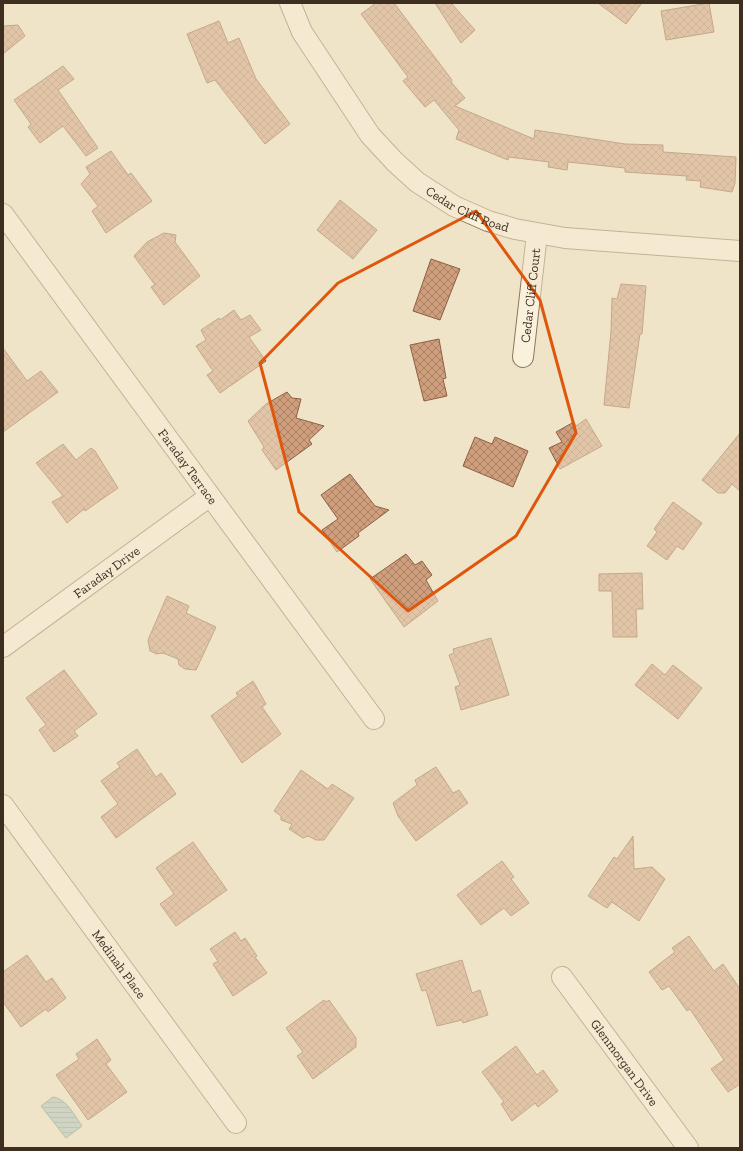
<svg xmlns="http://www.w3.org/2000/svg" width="743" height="1151" font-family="'Zilla Slab',serif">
  <defs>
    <pattern id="water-rules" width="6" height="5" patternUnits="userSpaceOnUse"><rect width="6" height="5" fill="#a9c4bc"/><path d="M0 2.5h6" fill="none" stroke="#8ba098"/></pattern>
    <pattern id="building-cross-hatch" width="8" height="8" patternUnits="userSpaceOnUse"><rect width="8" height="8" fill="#cf9f7d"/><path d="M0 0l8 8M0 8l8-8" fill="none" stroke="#a98266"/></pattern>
  </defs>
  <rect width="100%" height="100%" fill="#f0e4c8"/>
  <path fill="url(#water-rules)" stroke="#6f938a" d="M 53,1097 C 67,1099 74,1115 82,1126 L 66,1138 L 41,1106 Z"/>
  <path fill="url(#building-cross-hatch)" stroke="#8d5f41" d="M 376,3 L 394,3 L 452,80 L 451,82 L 465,98 L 455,106 L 534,139 L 535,130 L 625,144 L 663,145 L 663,152 L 736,157 L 735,183 L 732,192 L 700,187 L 701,181 L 686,180 L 687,176 L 625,172 L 625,168 L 568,162 L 567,170 L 548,167 L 549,162 L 509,157 L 508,160 L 456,139 L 459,130 L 434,100 L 425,107 L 403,81 L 408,77 L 361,14 Z
    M 435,3 L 451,3 L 475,30 L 461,43 Z
    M 598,3 L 642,3 L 626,24 Z
    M 709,3 L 714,32 L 666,40 L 661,11 Z
    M 219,21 L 228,43 L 239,38 L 256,79 L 290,124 L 265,144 L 215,80 L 207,83 L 187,34 Z
    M 18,25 L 25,36 L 3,54 L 3,26 Z
    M 63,66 L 74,79 L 58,90 L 98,148 L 86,156 L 63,126 L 40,143 L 28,127 L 31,124 L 14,100 Z
    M 111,151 L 128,175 L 131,173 L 152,201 L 106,233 L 92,211 L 98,206 L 81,184 L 90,174 L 86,167 Z
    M 340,200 L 377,230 L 353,259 L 317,230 Z
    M 164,233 L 176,235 L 175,242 L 200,276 L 164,305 L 151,287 L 155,285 L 134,256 L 147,242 Z
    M 431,259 L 460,269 L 440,320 L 413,311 Z
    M 621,284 L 646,286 L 642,334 L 640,334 L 629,408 L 604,405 L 611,331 L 612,298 L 617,299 Z
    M 234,310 L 241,320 L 250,315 L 261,330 L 249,337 L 266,361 L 220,393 L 207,375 L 213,371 L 196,346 L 206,340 L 201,330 L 219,318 L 220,320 Z
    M 439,339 L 446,378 L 443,379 L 447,396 L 424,401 L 410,345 Z
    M 3,348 L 27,381 L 41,371 L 58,392 L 3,432 Z
    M 287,392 L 292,398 L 301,399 L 296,418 L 324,426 L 309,440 L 312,444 L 276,470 L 262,450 L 264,447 L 248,421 L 266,404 Z
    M 586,419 L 602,446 L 560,469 L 549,448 L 562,442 L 556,432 L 574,422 L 576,426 Z
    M 740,433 L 740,491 L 732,484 L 725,493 L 718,493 L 702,480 Z
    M 475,437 L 492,444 L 495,437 L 528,451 L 513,487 L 463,466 Z
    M 63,444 L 76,460 L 91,448 L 95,451 L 118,488 L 85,511 L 84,509 L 67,523 L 52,502 L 63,496 L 36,463 Z
    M 350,474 L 375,506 L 389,510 L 358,533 L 359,536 L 337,552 L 322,530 L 338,519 L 321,495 Z
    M 673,502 L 702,523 L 683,550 L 677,546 L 667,560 L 647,546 L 657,532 L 654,529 Z
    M 406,554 L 415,565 L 422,561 L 432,575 L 426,580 L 438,601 L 404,627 L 370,579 Z
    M 642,573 L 643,609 L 636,609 L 637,637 L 613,637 L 612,591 L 599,591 L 599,574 Z
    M 167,596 L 189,606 L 186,613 L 216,627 L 196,670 L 185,669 L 179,665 L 178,659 L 163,653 L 157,654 L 150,651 L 148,640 Z
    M 491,638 L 509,695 L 461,710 L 455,687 L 460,685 L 449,655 L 454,653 L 453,649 Z
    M 652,664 L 665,675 L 673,665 L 702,688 L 678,719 L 635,685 Z
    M 64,670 L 97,714 L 74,731 L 78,736 L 54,752 L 39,730 L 46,725 L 26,698 Z
    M 253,681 L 266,704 L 262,707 L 281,734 L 242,763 L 211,716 L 238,696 L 236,693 Z
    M 137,749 L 156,777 L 161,773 L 176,794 L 116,838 L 101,817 L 118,804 L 101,781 L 120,767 L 117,763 Z
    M 436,767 L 453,793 L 459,790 L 468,803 L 416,841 L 398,816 L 393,803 L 417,785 L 415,780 Z
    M 301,770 L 328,789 L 332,784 L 354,798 L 324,840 L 316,840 L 308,836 L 303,838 L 289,829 L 292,824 L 281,820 L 281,816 L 274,811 Z
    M 633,836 L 634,869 L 652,867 L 665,879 L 639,921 L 612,902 L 607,908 L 588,896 L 614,857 L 617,859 Z
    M 193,842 L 227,890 L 176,926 L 160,904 L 174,894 L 156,868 Z
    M 502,861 L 514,877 L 511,879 L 529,903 L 511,916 L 504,908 L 481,925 L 457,895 Z
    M 235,932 L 241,941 L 245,938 L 257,956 L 255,957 L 267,973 L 233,996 L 213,964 L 218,961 L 210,949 Z
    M 689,936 L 714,971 L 723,964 L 740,989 L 740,1084 L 728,1092 L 711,1069 L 724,1060 L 690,1009 L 687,1011 L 669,986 L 662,990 L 649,972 L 675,952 L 672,948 Z
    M 27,955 L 46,982 L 52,978 L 66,998 L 48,1012 L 46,1009 L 21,1027 L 3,1002 L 3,972 Z
    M 462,960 L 472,993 L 480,990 L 488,1015 L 463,1023 L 462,1020 L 437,1026 L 426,990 L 422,991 L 416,974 Z
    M 324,1000 L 326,1002 L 329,1000 L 356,1038 L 356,1047 L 313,1079 L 297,1056 L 303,1052 L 286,1028 Z
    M 97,1039 L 111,1060 L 106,1064 L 127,1092 L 88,1120 L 56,1075 L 79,1059 L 76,1054 Z
    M 516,1046 L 537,1075 L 543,1070 L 558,1091 L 538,1107 L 535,1103 L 512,1121 L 501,1104 L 504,1102 L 482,1072 Z"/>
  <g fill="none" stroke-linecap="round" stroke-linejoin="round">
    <defs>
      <g id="street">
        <path id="s1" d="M 290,3 L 302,32 L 370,135 L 395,162 L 417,182 L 454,206 L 488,221 L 515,229 L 565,238 L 740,251"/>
        <path id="s2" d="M 3,214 L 374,719"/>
        <path id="s3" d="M 523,357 L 537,234"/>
        <path id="s4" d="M 3,647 L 210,496"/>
        <path id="s5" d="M 3,805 L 236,1123"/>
        <path id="s6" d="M 562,977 L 688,1148"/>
      </g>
    </defs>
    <use href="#street" stroke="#8d765c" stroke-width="22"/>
    <use href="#street" stroke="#faf1dc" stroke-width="20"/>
  </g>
  <path d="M0 0H743V1151H0ZM 476,211 L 540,300 L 576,433 L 516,536 L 408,611 L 299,512 L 260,363 L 338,283 Z" fill="#f0e4c8" fill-opacity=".55" fill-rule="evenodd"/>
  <path fill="none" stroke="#df570d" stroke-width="3" stroke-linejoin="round" d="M 476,211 L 540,300 L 576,433 L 516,536 L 408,611 L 299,512 L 260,363 L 338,283 Z"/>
  <g text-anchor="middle" stroke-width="3" stroke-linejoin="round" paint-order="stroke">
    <g font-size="13" fill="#3d2e20" stroke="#f7eed8">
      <text dy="5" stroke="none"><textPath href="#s1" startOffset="279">Cedar Cliff Road</textPath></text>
      <text dy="5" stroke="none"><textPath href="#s3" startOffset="62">Cedar Cliff Court</textPath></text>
      <text dy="5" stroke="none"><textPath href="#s2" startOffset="313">Faraday Terrace</textPath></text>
      <text dy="5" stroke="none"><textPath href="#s4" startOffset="128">Faraday Drive</textPath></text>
      <text dy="5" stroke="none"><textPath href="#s5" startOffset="197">Medinah Place</textPath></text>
      <text dy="5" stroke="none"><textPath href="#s6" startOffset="106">Glenmorgan Drive</textPath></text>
    </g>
  </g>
  <rect width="743" height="1151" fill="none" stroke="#3d2e20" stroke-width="8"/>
</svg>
